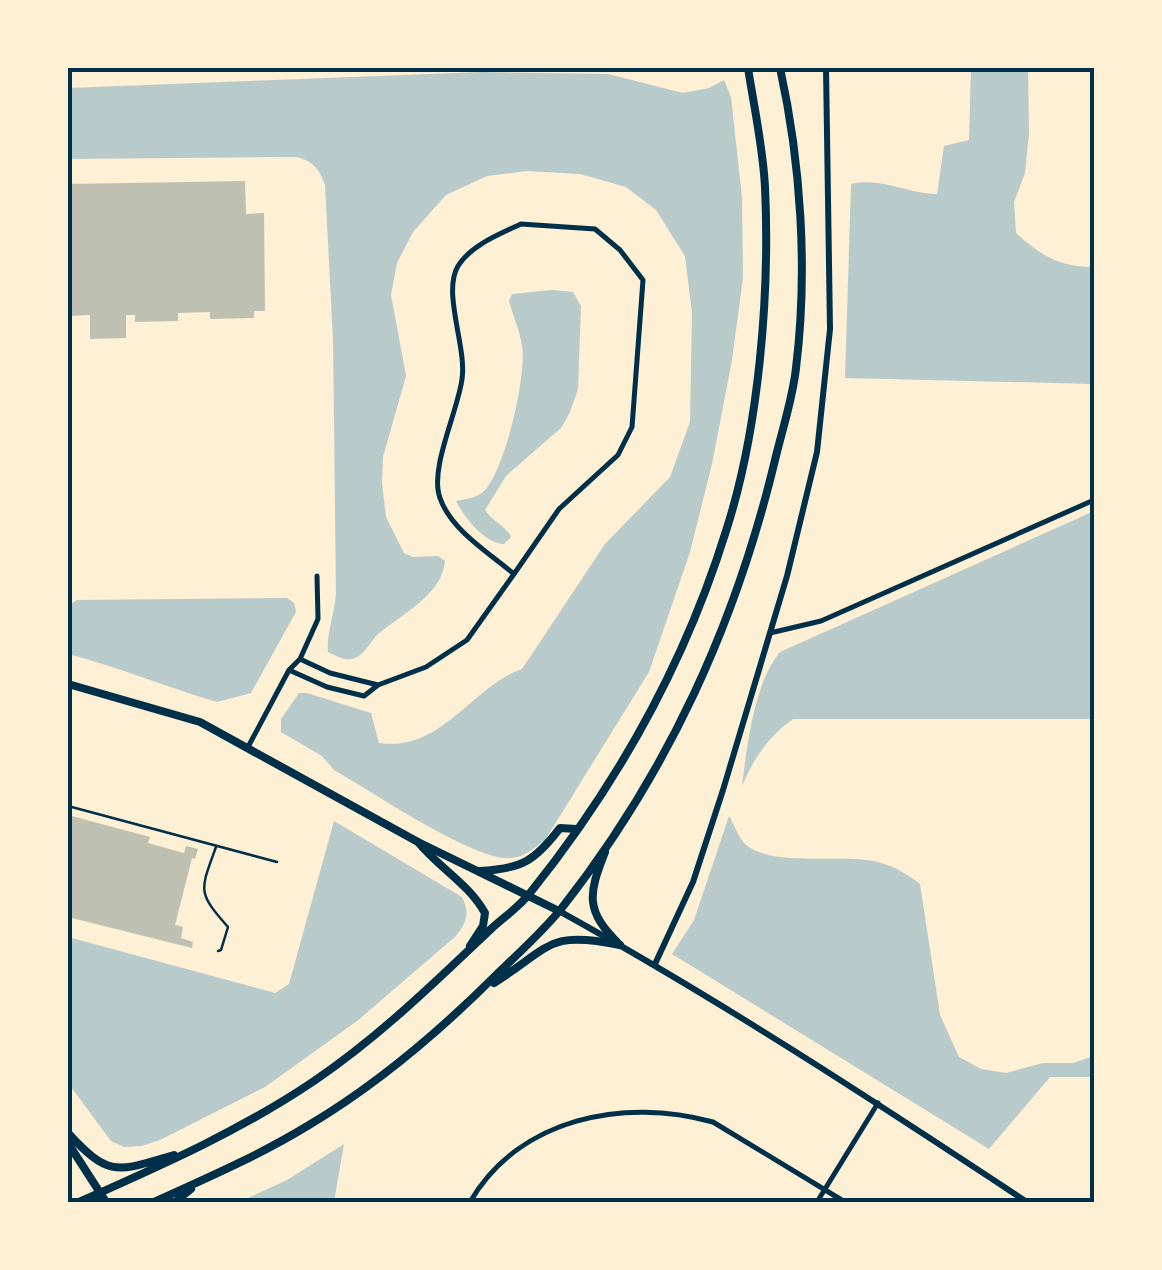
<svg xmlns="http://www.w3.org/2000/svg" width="1162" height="1270" font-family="'Zilla Slab',serif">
  <rect width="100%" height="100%" fill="#fdf0d5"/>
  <path fill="#b9caca" d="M 971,68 L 1028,68 L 1029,133 L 1025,173 L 1014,202 L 1016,233 C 1041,256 1060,267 1094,267 L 1094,384 L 845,378 L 851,184 C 882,177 907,194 937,194 L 944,146 L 969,140 Z
    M 483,72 L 608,74 L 683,93 L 709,88 L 724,80 L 731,97 L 742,197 L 743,278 L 732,360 L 712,464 L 690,552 L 649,672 L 545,840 C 534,848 525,857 511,858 C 475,862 370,790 334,770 L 322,756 L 281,732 L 281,719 L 299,693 L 307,693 L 371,713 L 379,743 C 442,752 472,686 522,669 L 605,544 L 670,477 L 690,422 L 692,313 L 685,256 L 656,210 L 626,187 L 580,174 L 527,171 L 487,176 L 446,195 L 413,232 L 397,263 L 391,295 L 406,376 L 383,457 L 382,483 L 386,517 L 404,553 L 413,557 L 438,556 L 445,561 C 442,595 402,614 378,634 C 371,641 365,653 357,657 C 347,663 336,656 328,652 C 326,634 335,613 336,593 L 333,340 L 325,185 C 319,168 312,160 295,157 L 68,159 L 68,88 Z
    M 552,290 L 573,292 L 581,306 L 578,389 L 570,412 L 562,427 L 506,476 L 485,510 C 493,522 505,525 511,537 L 504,544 C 484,543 465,518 456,501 C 466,499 478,498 485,490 C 505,468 527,376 522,346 C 520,331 513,316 509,301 L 512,294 Z
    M 1094,511 L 1094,719 L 793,719 C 768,737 754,758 742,786 C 747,746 754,683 780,652 Z
    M 287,598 L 294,603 L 296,612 L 251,693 L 217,702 C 166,687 119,667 68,654 L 68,606 L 77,600 Z
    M 729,816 C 734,824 738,837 745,844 C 771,868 845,853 878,862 C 894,866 907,874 920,884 L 940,1015 L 959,1057 L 981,1069 L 1006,1073 L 1043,1063 L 1073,1063 L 1094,1056 L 1094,1077 L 1050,1077 L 989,1149 L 672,954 L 694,920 Z
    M 334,821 L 462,897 C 470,913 467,922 456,936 L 357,1021 L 265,1087 L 160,1140 L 141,1146 L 124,1147 L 111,1141 L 68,1083 L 68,937 L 275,993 L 289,984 Z
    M 344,1144 L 334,1202 L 239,1202 L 287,1180 Z"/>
  <path fill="#bec0b2" d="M 245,181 L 246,214 L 264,213 L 265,311 L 254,311 L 254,318 L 210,319 L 210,312 L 178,313 L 178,321 L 135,322 L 135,315 L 126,315 L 126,338 L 90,339 L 90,315 L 69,316 L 68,184 Z
    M 68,815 L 150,837 L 148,843 L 184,853 L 186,846 L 198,849 L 195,859 L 192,858 L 175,925 L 183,927 L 181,938 L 193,942 L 192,948 L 68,917 Z"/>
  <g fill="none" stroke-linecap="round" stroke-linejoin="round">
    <path stroke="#003049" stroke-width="2.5" d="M 68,806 L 277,862
      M 216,847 C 200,891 197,892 228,927 L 221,950 L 218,951"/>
    <path stroke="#003049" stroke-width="5" d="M 521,224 L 595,229 L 620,250 L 643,280 L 632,427 L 618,455 L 559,509 L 514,574 C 489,553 451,530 440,498 C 429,469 458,411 462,379 C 467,347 442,293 458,266 C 471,245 500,234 521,224 Z
      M 770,633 L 821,621 L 1094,500
      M 289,670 L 327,687 L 364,696 L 378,685 L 330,673 L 300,659
      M 378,685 L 426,667 L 467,640 L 514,574
      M 248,747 L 289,670 L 300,659 L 318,619 L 317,576
      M 470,1202 C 519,1118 624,1097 713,1122 L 845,1202
      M 817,1202 L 878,1103"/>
    <path stroke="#003049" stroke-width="6" d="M 559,911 C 720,1000 874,1101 1027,1202
      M 655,964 L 693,882 L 723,790 L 787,576 L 817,452 L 830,329 L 826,68"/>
    <path stroke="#003049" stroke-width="8" d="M 68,684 L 200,722 L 418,842 L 559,911"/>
    <path stroke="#003049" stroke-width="8" d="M 418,842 C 439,868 468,883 485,913 L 483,926 L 470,946
      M 605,852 C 588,895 585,911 620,945
      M 479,871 C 521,869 534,862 560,828 L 576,829
      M 494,983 C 551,947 547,930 620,945
      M 68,1133 C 110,1179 118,1171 174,1155
      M 68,1143 L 106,1202
      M 79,1202 C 160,1166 240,1131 314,1081 C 379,1037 434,983 491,929 C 504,917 519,907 530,893 C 616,786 685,663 726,531 C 759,429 770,294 765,187 C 763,147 754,107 748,68
      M 154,1202 C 207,1178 260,1155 309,1125 C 378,1084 441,1030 497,974 C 519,953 542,932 561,909 C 668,773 736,624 776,456 C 783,427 793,397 796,368 C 808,271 801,163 780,68
      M 175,1202 L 191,1189"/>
  </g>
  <rect width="1162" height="1270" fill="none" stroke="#fdf0d5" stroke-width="140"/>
  <rect x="70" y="70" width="1022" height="1130" fill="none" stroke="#003049" stroke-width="4"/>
</svg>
